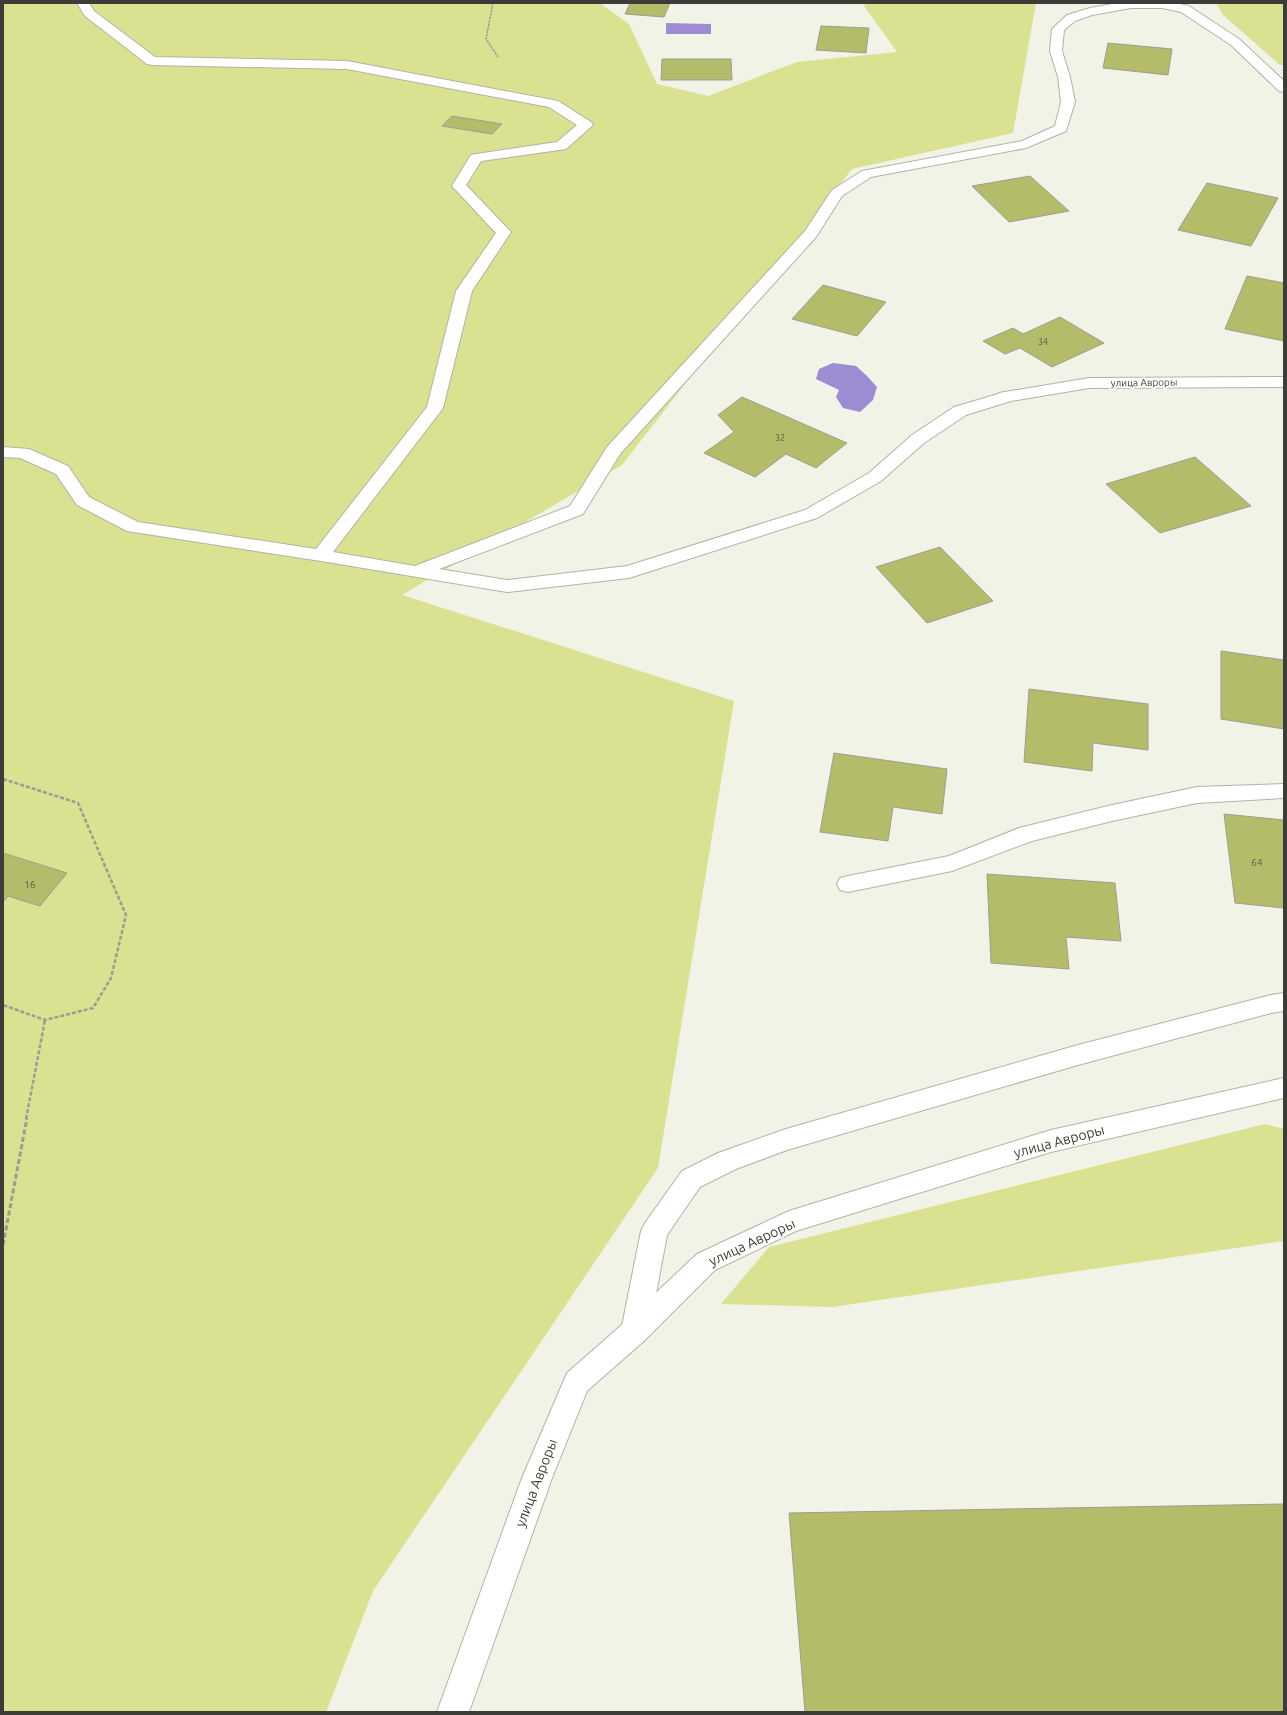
<svg xmlns="http://www.w3.org/2000/svg" width="1287" height="1715" font-family="Ubuntu,sans-serif">
  <rect width="100%" height="100%" fill="#f1f3e6"/>
  <path fill="#dae190" d="M 3,3 L 600,3 L 629,24 L 657,84 L 708,96 L 797,62 L 897,52 L 862,3 L 1036,3 L 1013,133 L 852,169 L 622,465 L 402,595 L 734,701 L 658,1168 L 373,1591 L 326,1712 L 3,1712 Z
    M 1216,3 L 1284,3 L 1284,65 L 1280,65 L 1223,15 Z
    M 1265,1124 L 1284,1129 L 1284,1241 L 832,1307 L 721,1304 L 769,1247 Z"/>
  <path fill="#9e8cd3" d="M 666,23 L 711,24 L 711,34 L 666,34 Z
    M 833,363 L 856,366 L 867,376 L 877,387 L 873,400 L 860,412 L 843,408 L 836,397 L 839,390 L 816,379 L 819,369 Z"/>
  <path fill="#b4bb69" stroke="#9d9e92" d="M 630,3 L 670,3 L 664,17 L 625,14 Z
    M 821,26 L 869,28 L 866,53 L 816,50 Z
    M 1108,43 L 1172,49 L 1168,75 L 1103,68 Z
    M 662,59 L 731,59 L 732,80 L 661,80 Z
    M 452,116 L 502,124 L 492,134 L 442,126 Z
    M 1030,176 L 1069,211 L 1009,222 L 972,186 Z
    M 1207,183 L 1278,198 L 1251,246 L 1178,230 Z
    M 1247,276 L 1284,283 L 1284,341 L 1225,329 Z
    M 823,285 L 886,302 L 857,336 L 792,319 Z
    M 1060,317 L 1104,343 L 1052,367 L 1020,348 L 1005,354 L 983,341 L 1013,328 L 1023,334 Z
    M 742,397 L 847,443 L 816,468 L 786,454 L 755,477 L 704,453 L 734,432 L 718,415 Z
    M 1195,457 L 1251,506 L 1160,533 L 1106,484 Z
    M 940,547 L 993,601 L 927,623 L 876,567 Z
    M 1221,651 L 1284,660 L 1284,729 L 1221,719 Z
    M 1029,689 L 1148,704 L 1148,750 L 1093,743 L 1092,771 L 1024,762 Z
    M 834,753 L 947,769 L 942,814 L 893,807 L 888,841 L 820,832 Z
    M 1224,814 L 1284,820 L 1284,908 L 1235,903 Z
    M 3,853 L 67,873 L 40,906 L 8,896 L 3,902 Z
    M 987,874 L 1115,883 L 1121,941 L 1066,937 L 1069,969 L 991,963 Z
    M 1284,1504 L 1284,1712 L 805,1712 L 789,1513 Z"/>
  <g fill="none" stroke-linecap="round" stroke-linejoin="round">
    <defs>
      <path id="lane" d="M 77,3 L 89,3 L 94,11 L 155,57 L 347,61 L 558,101 L 591,122 L 593,125 L 566,149 L 481,161 L 466,185 L 511,232 L 472,291 L 443,408 L 333,552 L 415,566 L 570,506 L 607,447 L 805,231 L 832,190 L 862,171 L 1022,141 L 1055,126 L 1061,102 L 1058,77 L 1050,51 L 1052,29 L 1067,15 L 1090,8 L 1118,3 L 1174,3 L 1185,5 L 1189,6 L 1239,39 L 1284,81 L 1284,92 L 1279,91 L 1231,45 L 1181,12 L 1162,8 L 1131,8 L 1092,15 L 1075,21 L 1064,30 L 1062,51 L 1070,77 L 1075,102 L 1066,131 L 1026,148 L 871,177 L 842,196 L 816,237 L 620,454 L 583,514 L 439,569 L 507,580 L 627,566 L 805,510 L 869,473 L 912,435 L 954,407 L 1005,392 L 1011,393 L 1013,397 L 1011,401 L 966,415 L 924,443 L 881,481 L 817,518 L 629,578 L 507,592 L 321,561 L 127,531 L 77,505 L 56,474 L 20,458 L 3,457 L 3,447 L 29,449 L 68,466 L 89,497 L 138,522 L 316,549 L 427,407 L 456,291 L 496,233 L 452,186 L 469,158 L 471,155 L 476,154 L 557,142 L 577,125 L 549,107 L 347,69 L 152,65 L 147,64 L 85,16 Z
        M 1284,784 L 1284,798 L 1197,803 L 1112,821 L 1032,841 L 952,871 L 848,892 L 840,890 L 837,884 L 840,878 L 848,876 L 949,856 L 1019,828 L 1112,805 L 1197,787 Z
        M 1284,993 L 1284,1011 L 1271,1013 L 1078,1065 L 787,1150 L 736,1169 L 700,1187 L 667,1235 L 649,1331 L 645,1340 L 635,1344 L 625,1340 L 621,1331 L 641,1231 L 645,1223 L 682,1171 L 718,1153 L 786,1129 L 1078,1045 L 1271,995 Z"/>
      <path id="street" d="M 1284,377 L 1284,387 L 1089,388 L 1005,402 L 999,401 L 997,397 L 999,393 L 1089,378 Z
        M 1284,1078 L 1284,1098 L 1051,1152 L 796,1231 L 715,1270 L 645,1340 L 587,1391 L 552,1478 L 469,1712 L 437,1712 L 522,1478 L 567,1373 L 625,1322 L 697,1254 L 789,1211 L 1051,1130 Z"/>
    </defs>
    <use href="#lane" stroke="#b2b3a7" stroke-width="2"/>
    <use href="#street" stroke="#b2b3a7" stroke-width="2"/>
    <path stroke="#9b9c93" stroke-width="1.5" stroke-dasharray="2.5 1" stroke-linecap="butt" d="M 493,3 L 486,39 L 498,57"/>
    <path stroke="#9b9c93" stroke-width="2.5" stroke-dasharray="4 2" stroke-linecap="butt" d="M 3,779 L 78,803 L 126,915 L 111,978 L 93,1008 L 45,1020 L 3,1005
      M 26,1119 L 45,1020"/>
    <path stroke="#9b9c93" stroke-width="3" stroke-dasharray="5 2.5" stroke-linecap="butt" d="M 3,1245 L 27,1118"/>
    <use href="#lane" fill="#fff" fill-rule="evenodd"/>
    <use href="#street" fill="#fff" fill-rule="evenodd"/>
  </g>
  <g text-anchor="middle" stroke-width="3.5" stroke-linejoin="round" paint-order="stroke">
    <g font-size="9" fill="#5a5c44">
      <text x="1043" y="345">34</text>
      <text x="780" y="441">32</text>
    </g>
    <g font-size="10" fill="#3c3d38" stroke="#fffffc">
      <text transform="translate(1144 382) rotate(-1)" y="4">улица Авроры</text>
    </g>
    <g font-size="10" fill="#5a5c44">
      <text x="1257" y="866">64</text>
      <text x="30" y="888">16</text>
    </g>
    <g font-size="14" fill="#3c3d38" stroke="#fffffc">
      <text transform="translate(1059 1141) rotate(-15)" y="5">улица Авроры</text>
      <text transform="translate(752 1242) rotate(-25)" y="5">улица Авроры</text>
      <text transform="translate(536 1483) rotate(-69)" y="5">улица Авроры</text>
    </g>
  </g>
  <rect width="1287" height="1715" fill="none" stroke="#3c3d38" stroke-width="8"/>
</svg>
